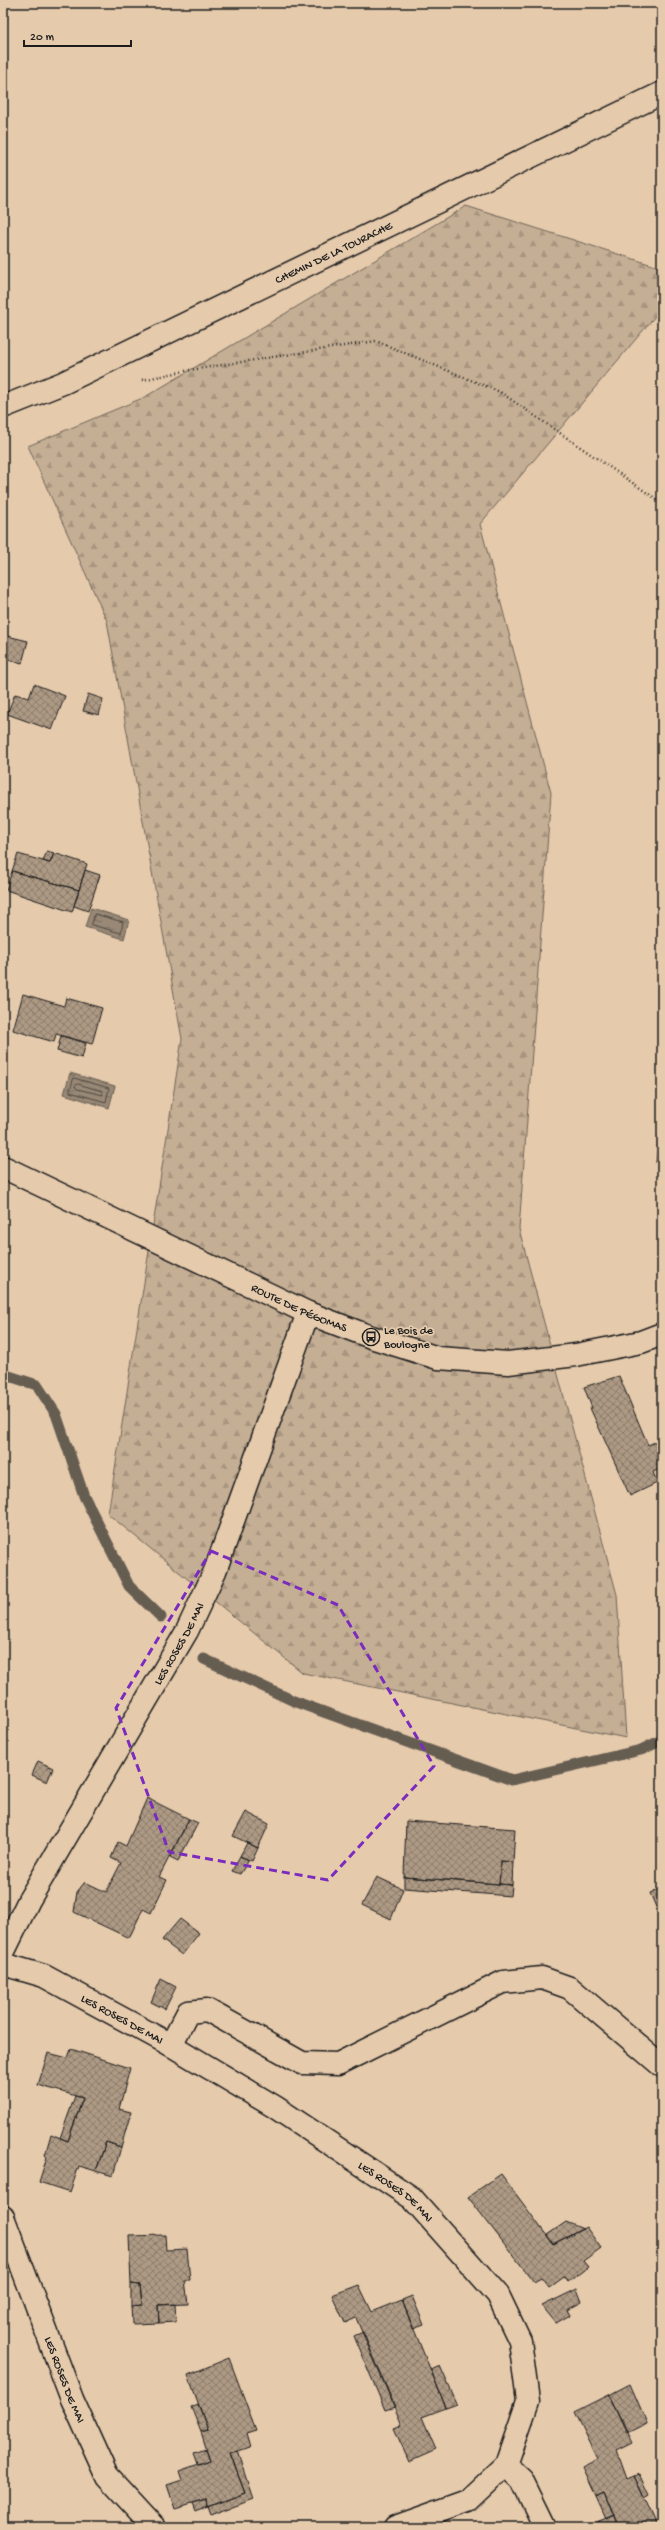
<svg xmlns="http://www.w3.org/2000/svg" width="665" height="2530" font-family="'Gochi Hand',sans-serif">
  <defs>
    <pattern id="forest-firs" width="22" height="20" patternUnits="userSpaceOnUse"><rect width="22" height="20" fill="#c4ae94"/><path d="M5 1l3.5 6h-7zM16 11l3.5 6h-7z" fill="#a8957f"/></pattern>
    <pattern id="water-ripples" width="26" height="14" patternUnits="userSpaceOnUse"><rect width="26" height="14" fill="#988875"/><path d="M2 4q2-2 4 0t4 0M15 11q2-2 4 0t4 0" fill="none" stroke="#7b6e5f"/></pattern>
    <pattern id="building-cross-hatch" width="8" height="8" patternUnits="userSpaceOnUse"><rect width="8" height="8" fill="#ad9984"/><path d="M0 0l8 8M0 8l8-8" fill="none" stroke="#8c7c6b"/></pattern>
  </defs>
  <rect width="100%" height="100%" fill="#e5caac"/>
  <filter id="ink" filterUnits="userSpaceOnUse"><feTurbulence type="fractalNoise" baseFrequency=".025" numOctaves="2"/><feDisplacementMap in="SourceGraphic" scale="8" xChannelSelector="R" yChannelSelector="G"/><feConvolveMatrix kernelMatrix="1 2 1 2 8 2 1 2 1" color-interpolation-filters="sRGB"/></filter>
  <g filter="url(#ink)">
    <path fill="url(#forest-firs)" stroke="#706558" d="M 466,206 L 662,268 L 662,308 L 480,524 L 551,793 L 519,1229 L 617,1595 L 626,1738 L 303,1673 L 108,1514 L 182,1039 L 107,621 L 28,446 L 145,397 Z"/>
    <path fill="url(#water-ripples)" stroke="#665d51" d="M 91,908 L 129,920 L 124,939 L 85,927 Z
      M 70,1073 L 115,1086 L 109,1108 L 64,1094 Z"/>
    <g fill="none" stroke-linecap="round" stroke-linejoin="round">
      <path stroke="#4e4740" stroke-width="1" d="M 95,914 L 123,922 L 121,933 L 92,925 Z
        M 74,1078 L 109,1088 L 106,1102 L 70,1092 Z
        M 78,1084 L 102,1091 L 103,1095 L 77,1089 L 75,1086 Z"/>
      <path stroke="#665d51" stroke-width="11" d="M 3,1374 L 37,1385 L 56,1414 L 84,1496 L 129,1586 L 161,1617
        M 204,1659 L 296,1702 L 512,1780 L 641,1750 L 662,1740"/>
    </g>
    <path fill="url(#building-cross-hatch)" stroke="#1c1c1c" d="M 3,635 L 28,641 L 22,663 L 3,658 Z
      M 34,684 L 65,696 L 52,730 L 7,714 L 15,694 L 29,698 Z
      M 88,694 L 103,699 L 99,715 L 83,711 Z
      M 47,851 L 54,853 L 50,863 L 43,861 Z
      M 54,853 L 87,864 L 79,890 L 12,871 L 18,854 L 50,863 Z
      M 85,870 L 100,875 L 88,911 L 74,906 Z
      M 12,871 L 79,890 L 72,912 L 6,890 Z
      M 23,994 L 64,1006 L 66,998 L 102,1008 L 92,1044 L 56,1034 L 54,1042 L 13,1030 Z
      M 61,1036 L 86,1043 L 82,1058 L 57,1051 Z
      M 659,1135 L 662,1135 L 662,1164 L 656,1163 Z
      M 619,1376 L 648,1445 L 662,1439 L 662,1468 L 653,1472 L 657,1483 L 630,1496 L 590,1408 L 592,1408 L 584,1387 Z
      M 38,1761 L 53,1768 L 47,1782 L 32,1775 Z
      M 147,1798 L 189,1819 L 159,1877 L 167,1880 L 151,1913 L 143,1909 L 129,1938 L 74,1912 L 77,1892 L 85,1882 L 106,1892 L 121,1863 L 111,1858 L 118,1842 L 126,1846 Z
      M 246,1812 L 269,1824 L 258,1848 L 233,1836 Z
      M 189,1819 L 198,1823 L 178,1861 L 170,1857 Z
      M 406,1821 L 515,1829 L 513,1862 L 501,1861 L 499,1884 L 404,1877 Z
      M 247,1843 L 258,1848 L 252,1861 L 240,1856 Z
      M 240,1856 L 249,1860 L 240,1874 L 232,1871 Z
      M 501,1861 L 513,1862 L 512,1885 L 499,1884 Z
      M 377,1877 L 403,1889 L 391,1919 L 362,1905 Z
      M 404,1877 L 512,1885 L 511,1896 L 404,1888 Z
      M 662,1888 L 662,1921 L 650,1893 Z
      M 180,1919 L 199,1933 L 182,1955 L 162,1940 Z
      M 161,1979 L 176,1987 L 165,2009 L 151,2002 Z
      M 71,2049 L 130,2068 L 119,2109 L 131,2112 L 121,2147 L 106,2142 L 96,2171 L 79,2166 L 70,2192 L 39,2182 L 47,2157 L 45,2155 L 51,2134 L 68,2141 L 83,2098 L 38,2085 L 48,2053 L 68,2058 Z
      M 75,2096 L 83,2098 L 68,2141 L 60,2138 Z
      M 106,2142 L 121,2147 L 113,2176 L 96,2171 Z
      M 501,2174 L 553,2244 L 586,2227 L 601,2248 L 583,2261 L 588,2267 L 568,2282 L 564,2277 L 549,2288 L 541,2278 L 534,2282 L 468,2197 Z
      M 566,2222 L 583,2229 L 553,2244 L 547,2235 Z
      M 165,2235 L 166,2250 L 187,2249 L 190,2280 L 185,2280 L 188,2304 L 158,2305 L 159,2323 L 132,2324 L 131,2306 L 142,2305 L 140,2285 L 131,2284 L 129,2236 Z
      M 131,2284 L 140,2285 L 142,2305 L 131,2306 Z
      M 359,2285 L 372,2312 L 402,2300 L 446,2408 L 422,2417 L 436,2450 L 409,2462 L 394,2428 L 402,2425 L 356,2318 L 345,2323 L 332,2295 Z
      M 577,2289 L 582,2302 L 567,2310 L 570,2315 L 556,2323 L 542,2306 Z
      M 412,2296 L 424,2325 L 413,2329 L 402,2300 Z
      M 175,2304 L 176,2322 L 159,2323 L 158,2305 Z
      M 363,2332 L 395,2407 L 385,2410 L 354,2336 Z
      M 229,2358 L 256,2430 L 246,2433 L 250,2447 L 230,2454 L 245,2493 L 208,2507 L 207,2500 L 175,2509 L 167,2485 L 182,2480 L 179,2471 L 210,2460 L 201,2432 L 208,2430 L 188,2375 Z
      M 440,2366 L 457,2404 L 446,2408 L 431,2370 Z
      M 630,2384 L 647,2423 L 627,2433 L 609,2395 Z
      M 609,2395 L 633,2443 L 617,2451 L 627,2479 L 634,2476 L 658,2527 L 609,2527 L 617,2524 L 604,2491 L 595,2495 L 582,2467 L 598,2459 L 575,2412 Z
      M 198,2404 L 208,2430 L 201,2432 L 191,2407 Z
      M 206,2449 L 210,2460 L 198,2464 L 194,2453 Z
      M 238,2451 L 254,2499 L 211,2515 L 208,2507 L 245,2493 L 230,2454 Z
      M 639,2474 L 649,2495 L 644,2498 L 634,2476 Z
      M 604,2491 L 614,2515 L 606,2519 L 595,2495 Z
      M 207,2500 L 208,2507 L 196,2512 L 193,2504 Z
      M 614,2515 L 617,2524 L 601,2527 L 599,2521 Z
      M 599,2521 L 601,2527 L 587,2527 Z"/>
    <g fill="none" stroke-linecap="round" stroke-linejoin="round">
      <defs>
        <g id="minor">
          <path id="s1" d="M 3,407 L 63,383 L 662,93"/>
          <path id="s2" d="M 3,1953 L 29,1900 L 187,1631 L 215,1571 L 308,1313"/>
          <path id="s3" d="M 3,1964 L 44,1976 L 171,2045 L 275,2107 L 412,2198 L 498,2295 L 520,2341 L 528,2401 L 506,2465 L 468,2501 L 395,2527"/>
          <path d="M 171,2045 L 188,2012 L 207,2010 L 302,2063 L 338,2064 L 503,1982 L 542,1978 L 570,1988 L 662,2066"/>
          <path id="s4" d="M 3,2217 L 72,2399 L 107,2476 L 154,2527"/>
          <path d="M 506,2465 L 522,2480 L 545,2527"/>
        </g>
        <g id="secondary">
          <path id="s5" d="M 3,1167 L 308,1313 L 371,1337 L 438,1358 L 508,1363 L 576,1355 L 641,1342 L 662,1334"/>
        </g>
      </defs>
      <use href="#minor" stroke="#1c1c1c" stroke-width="25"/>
      <use href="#secondary" stroke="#1c1c1c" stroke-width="25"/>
      <path stroke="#1c1c1c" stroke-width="2.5" stroke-dasharray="1 3" stroke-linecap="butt" d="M 142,380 L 190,370 L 376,341 L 500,392 L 662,503"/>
      <use href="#minor" stroke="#e5caac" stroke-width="22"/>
      <use href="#secondary" stroke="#e5caac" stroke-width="22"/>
    </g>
  </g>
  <path fill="none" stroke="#7b2cbf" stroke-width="3" stroke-dasharray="8 5" stroke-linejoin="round" d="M 211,1551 L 338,1605 L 434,1766 L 328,1880 L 169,1852 L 116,1708 Z"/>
  <defs>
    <symbol id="bus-ring" viewBox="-11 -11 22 22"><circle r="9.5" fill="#e5caac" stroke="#1c1c1c" stroke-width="1.5"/><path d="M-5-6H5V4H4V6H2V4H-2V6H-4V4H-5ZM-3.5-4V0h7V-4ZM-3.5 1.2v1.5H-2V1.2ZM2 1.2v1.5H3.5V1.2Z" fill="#1c1c1c"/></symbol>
  </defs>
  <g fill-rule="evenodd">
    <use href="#bus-ring" x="361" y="1327" width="20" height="20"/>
  </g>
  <g text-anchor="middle" stroke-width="3.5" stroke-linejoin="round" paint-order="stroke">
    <g font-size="12" fill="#1c1c1c" stroke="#e5caac">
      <text dy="4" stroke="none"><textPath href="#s1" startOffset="365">CHEMIN DE LA TOURACHE</textPath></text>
      <text dy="4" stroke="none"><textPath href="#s5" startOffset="328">ROUTE DE PÉGOMAS</textPath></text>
      <text dy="4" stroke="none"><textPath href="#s2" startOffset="356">LES ROSES DE MAI</textPath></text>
      <text dy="4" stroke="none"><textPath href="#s3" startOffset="132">LES ROSES DE MAI</textPath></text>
      <text dy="4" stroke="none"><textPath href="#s3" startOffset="456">LES ROSES DE MAI</textPath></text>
      <text dy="4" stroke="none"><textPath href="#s4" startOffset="174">LES ROSES DE MAI</textPath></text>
    </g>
    <g font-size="12" fill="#1c1c1c" stroke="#e5caac" text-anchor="start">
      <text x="384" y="1334">Le Bois de<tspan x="384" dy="14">Boulogne</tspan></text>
    </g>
  </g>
  <rect width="665" height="2530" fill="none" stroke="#e5caac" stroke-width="16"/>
  <rect x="8" y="8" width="649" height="2514" fill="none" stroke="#1c1c1c" stroke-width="1.5" filter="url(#ink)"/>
  <path d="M24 40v6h107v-6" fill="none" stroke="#1c1c1c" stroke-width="2"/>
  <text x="30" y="40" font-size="12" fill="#1c1c1c" stroke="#e5caac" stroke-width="3" paint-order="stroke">20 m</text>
</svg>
